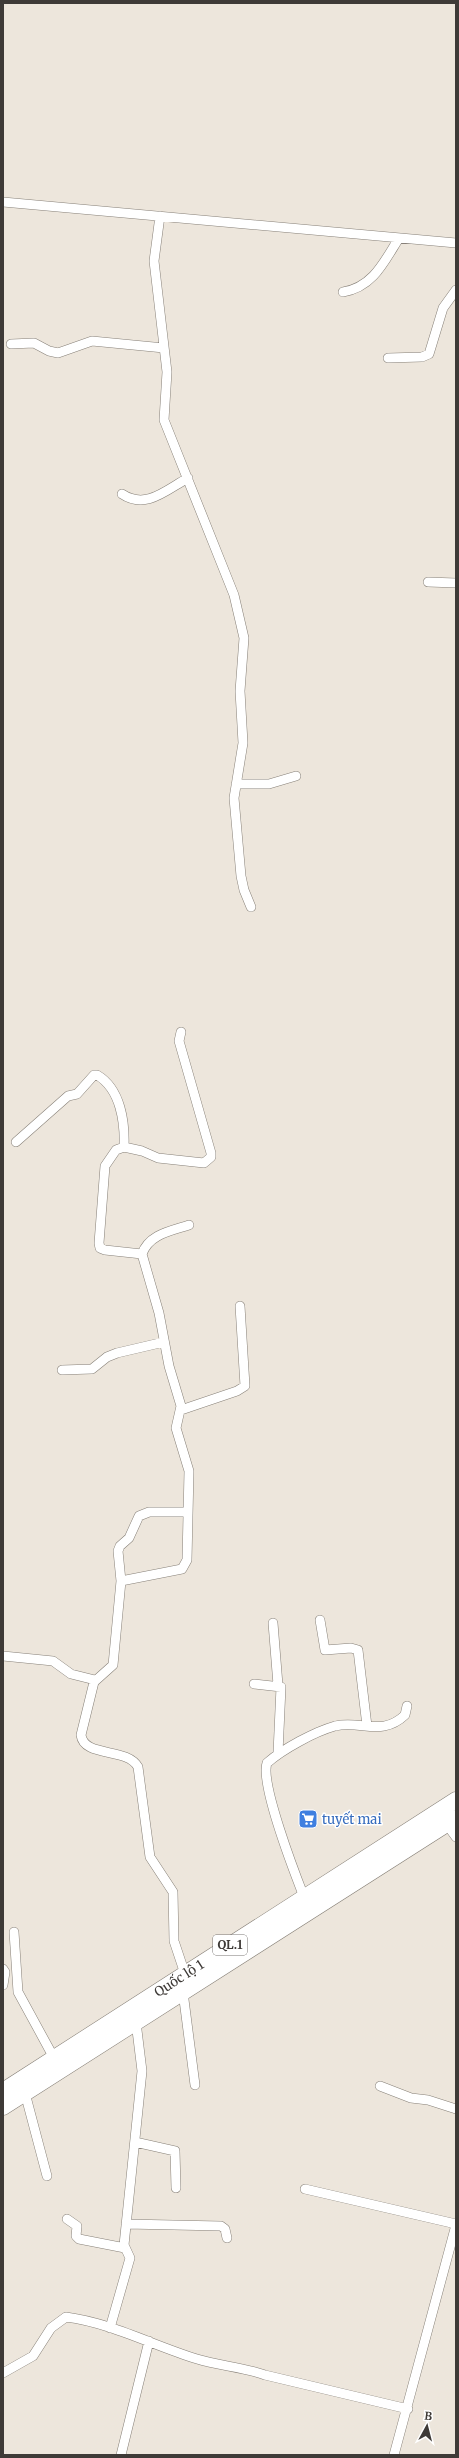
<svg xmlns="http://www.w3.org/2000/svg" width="459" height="2458" font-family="Merriweather,serif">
  <rect width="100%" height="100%" fill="#ede6dc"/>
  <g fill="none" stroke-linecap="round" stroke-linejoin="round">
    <defs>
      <path id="street" d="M 3,202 L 456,243
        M 160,216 L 154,261 L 167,372 L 164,420 L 234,595 L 244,638 L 240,691 L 243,743 L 234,798 L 241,876 L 244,890 L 251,907
        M 343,292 C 373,287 384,262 399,238
        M 11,344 L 34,343 L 49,351 L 58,353 L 92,341 L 164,348
        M 388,358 L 422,357 L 429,354 L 443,308 L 456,290
        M 122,494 C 146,510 166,490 188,478
        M 428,582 L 456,583
        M 236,784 L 269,784 L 296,776
        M 181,1032 L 179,1041 L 211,1153 L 211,1157 L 204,1163 L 158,1158 L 142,1151 L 124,1147 L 116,1150 L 105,1166 L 99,1243 L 100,1248 L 105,1250 L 142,1254 L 159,1313 L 169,1366 L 181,1406 L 176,1428 L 189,1471 L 187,1560 L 182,1569 L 121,1581 L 113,1665 L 94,1682 L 81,1735 C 84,1758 127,1747 138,1767 L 150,1857 L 173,1892 L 174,1941 L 185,1974
        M 16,1142 L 68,1096 L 77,1094 L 94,1075 L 97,1075 C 121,1089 125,1123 124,1147
        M 142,1254 C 149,1234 171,1231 189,1225
        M 62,1370 L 92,1369 L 107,1357 L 117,1353 L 164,1342
        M 181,1410 L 237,1391 L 245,1386 L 240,1306
        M 121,1581 L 118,1551 L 120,1546 L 129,1538 L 139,1516 L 149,1512 L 188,1512
        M 320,1620 L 325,1650 L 351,1648 L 358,1650 L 367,1726
        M 273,1623 L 278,1685
        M 3,1656 L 53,1661 L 71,1674 L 95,1680
        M 254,1684 L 281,1687 L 278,1753
        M 445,1822 L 456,1837
        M 304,1897 C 295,1874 260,1783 267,1763 C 283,1749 314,1732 335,1726 C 361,1720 382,1737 405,1715 L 407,1706
        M 14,1932 L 18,1992 L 54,2058
        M 3,1969 L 5,1972 L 3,1985
        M 183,1992 L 195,2085
        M 380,2086 L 411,2098 L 428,2100 L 456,2109
        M 25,2093 L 47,2176
        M 135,2142 L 175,2151 L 176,2188
        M 305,2189 L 456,2224
        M 67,2219 L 77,2226 L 76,2236 L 79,2239 L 125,2248
        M 126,2224 L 221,2226 L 225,2229 L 227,2238
        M 110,2328 L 130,2258 L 124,2245 L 142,2071 L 136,2022
        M 3,2373 L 33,2356 L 51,2328 L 66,2317 C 112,2323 154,2346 197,2359 C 220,2366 243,2367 265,2375 L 408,2409
        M 121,2455 L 149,2341
        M 394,2455 L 456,2225"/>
      <g id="highway">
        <path id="s1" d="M 3,2091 L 456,1800"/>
        <path d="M 3,2107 L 456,1818"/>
      </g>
    </defs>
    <use href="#street" stroke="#878078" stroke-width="10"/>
    <use href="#highway" stroke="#878078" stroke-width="17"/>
    <use href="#street" stroke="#fff" stroke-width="9"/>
    <use href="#highway" stroke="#fff" stroke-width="16"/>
  </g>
  <defs>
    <symbol id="supermarket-square" viewBox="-11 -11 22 22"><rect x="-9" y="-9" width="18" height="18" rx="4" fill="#3f7fe0" stroke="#fff"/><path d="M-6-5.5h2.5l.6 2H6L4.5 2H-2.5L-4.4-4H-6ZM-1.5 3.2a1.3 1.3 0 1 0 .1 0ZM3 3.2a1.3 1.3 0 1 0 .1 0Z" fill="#fff"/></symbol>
  </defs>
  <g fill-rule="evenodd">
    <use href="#supermarket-square" x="297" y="1808" width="22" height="22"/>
  </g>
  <g text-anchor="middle" stroke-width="3" stroke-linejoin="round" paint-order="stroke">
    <rect fill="#fff" stroke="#787573" stroke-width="1" x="213" y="1935" width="34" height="20" rx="3"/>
    <g font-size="12" font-weight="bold" fill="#3e3a37">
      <text x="230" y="1949">QL.1</text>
    </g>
    <g font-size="13" fill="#366cbe" stroke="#fff" text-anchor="start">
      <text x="322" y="1824">tuyết mai</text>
    </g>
    <g font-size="13" fill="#3e3a37" stroke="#fff">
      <text dy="5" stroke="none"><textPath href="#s1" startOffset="209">Quốc lộ 1</textPath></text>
    </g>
  </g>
  <rect width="459" height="2458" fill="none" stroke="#3e3a37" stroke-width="8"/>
  <g transform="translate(427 2426) rotate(7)" stroke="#ffffff" stroke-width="3" paint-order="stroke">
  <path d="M0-3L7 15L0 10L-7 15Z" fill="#3e3a37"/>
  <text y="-6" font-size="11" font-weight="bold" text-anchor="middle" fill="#3e3a37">B</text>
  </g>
</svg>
